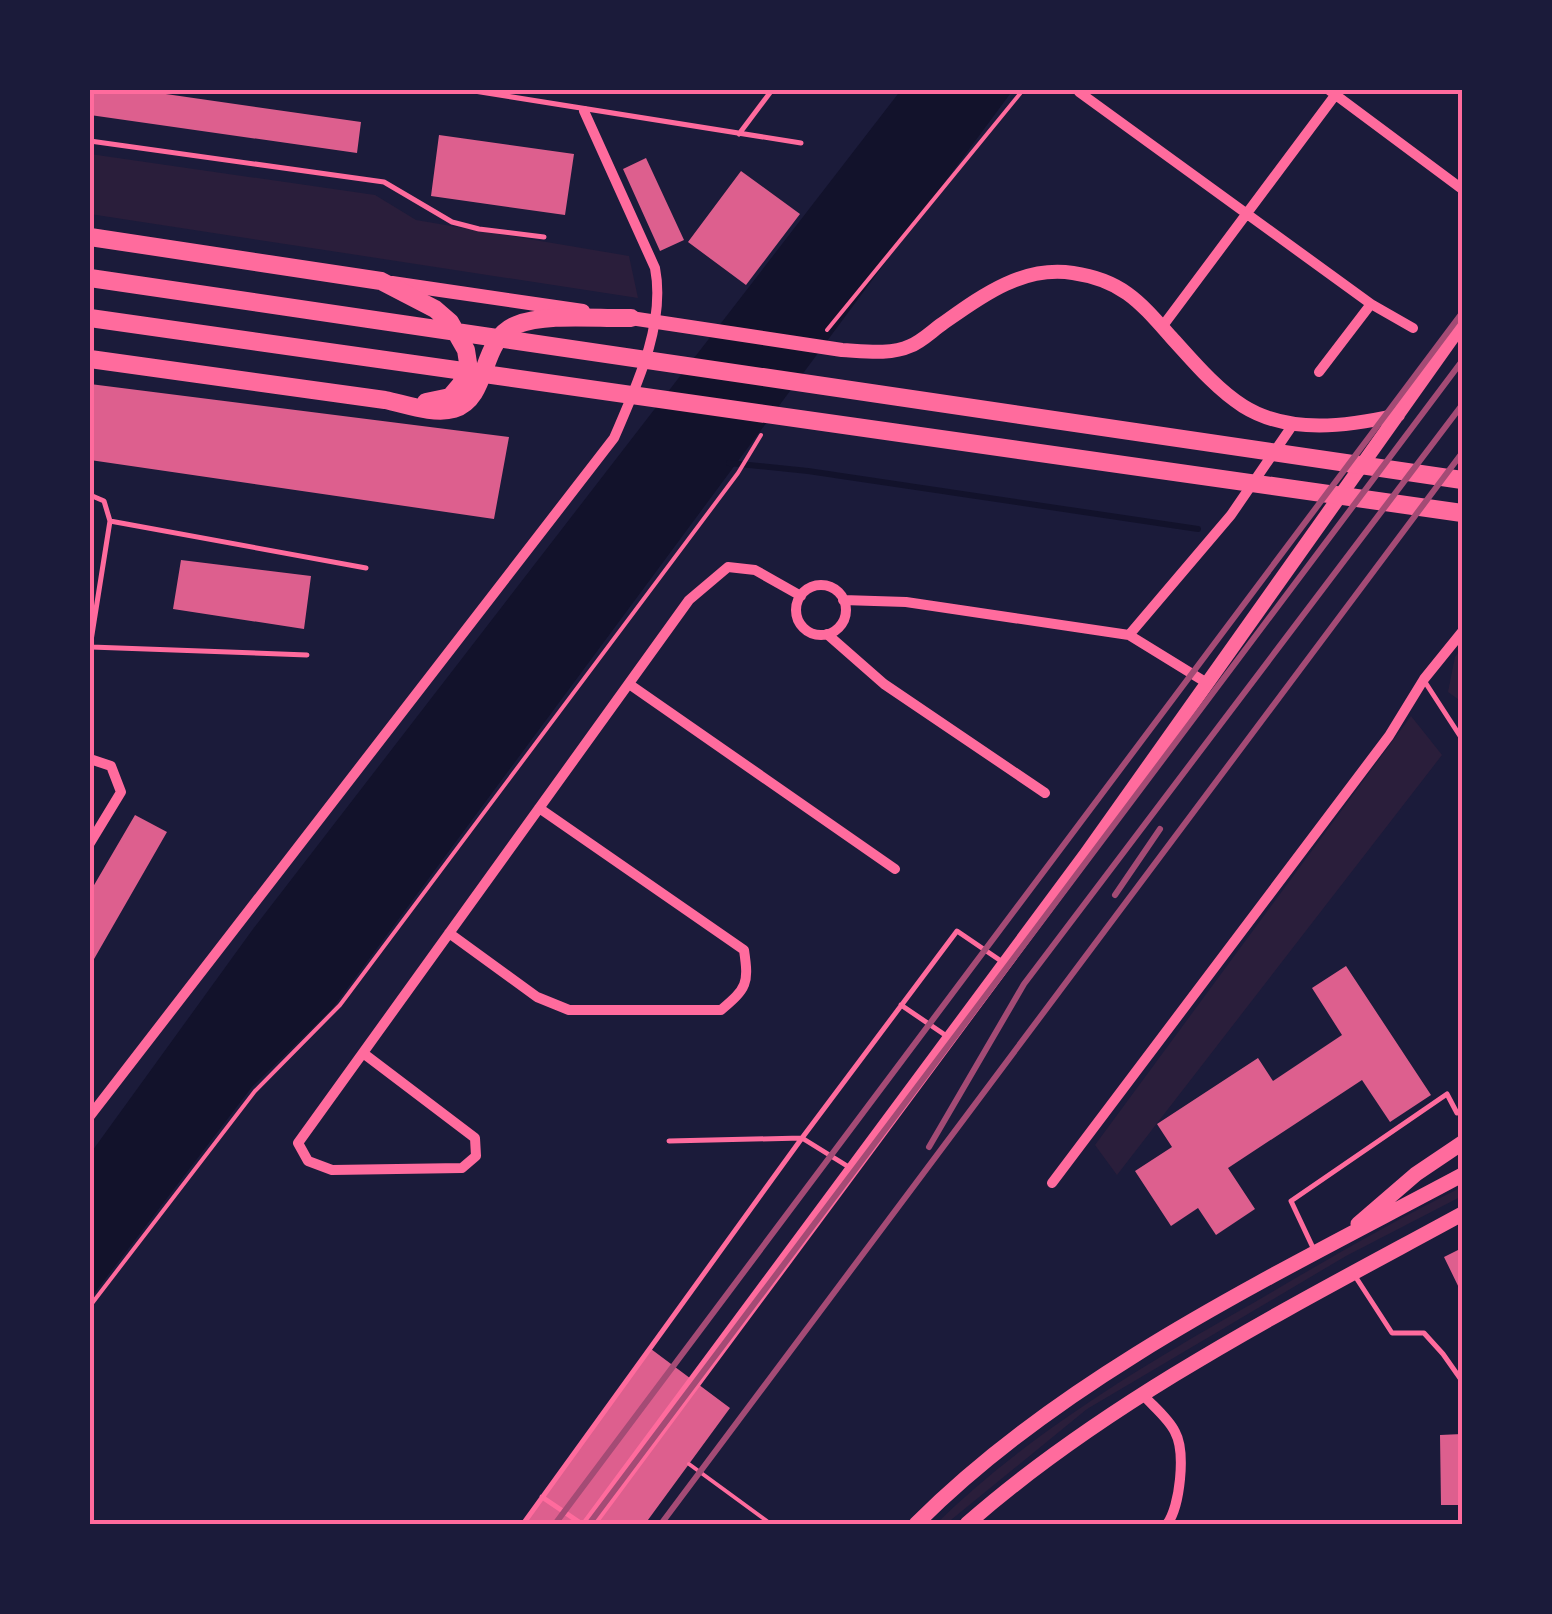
<svg xmlns="http://www.w3.org/2000/svg" width="1552" height="1614" font-family="'Asap Condensed',sans-serif">
  <rect width="100%" height="100%" fill="#1b1b3a"/>
  <path fill="#2a1e3b" d="M 90,154 L 375,195 L 416,220 L 629,256 L 638,298 L 90,214 Z
    M 1462,648 L 1462,702 L 1448,692 L 1455,657 Z
    M 1411,716 L 1442,755 L 1117,1175 L 1095,1145 Z
    M 1462,1187 L 1462,1196 L 1346,1256 L 1087,1409 L 946,1524 L 936,1524 C 1029,1433 1142,1366 1255,1302 C 1323,1262 1391,1222 1462,1187 Z"/>
  <path fill="#12122b" d="M 901,90 L 1013,90 L 332,1009 L 252,1087 L 90,1299 L 90,1154 L 253,929 Z"/>
  <g fill="none" stroke-linecap="round" stroke-linejoin="round">
    <path stroke="#12122b" stroke-width="6" d="M 729,463 L 808,471 L 1198,529"/>
  </g>
  <path fill="#dd5f8e" d="M 90,90 L 138,90 L 361,122 L 357,153 L 90,115 Z
    M 439,135 L 574,154 L 565,215 L 431,196 Z
    M 646,158 L 684,240 L 660,251 L 623,169 Z
    M 741,171 L 800,214 L 746,285 L 688,242 Z
    M 90,384 L 509,437 L 494,519 L 90,460 Z
    M 181,560 L 311,576 L 304,629 L 173,609 Z
    M 135,815 L 167,832 L 90,966 L 90,892 Z
    M 1346,966 L 1431,1095 L 1390,1122 L 1362,1080 L 1228,1168 L 1255,1209 L 1216,1235 L 1198,1208 L 1171,1226 L 1135,1171 L 1172,1147 L 1157,1124 L 1258,1058 L 1273,1081 L 1342,1035 L 1312,988 Z
    M 1462,1248 L 1462,1294 L 1444,1257 Z
    M 651,1349 L 730,1408 L 645,1524 L 522,1524 Z
    M 1462,1434 L 1462,1505 L 1441,1505 L 1440,1435 Z"/>
  <g fill="none" stroke-linecap="round" stroke-linejoin="round">
    <path stroke="#ff6b9d" stroke-width="4" d="M 827,330 L 1023,90
      M 90,1306 L 255,1091 L 340,1005 L 738,473 L 761,435
      M 689,1464 L 771,1524"/>
    <path stroke="#ff6b9d" stroke-width="5" d="M 468,90 L 801,143
      M 739,134 L 772,90
      M 90,141 L 384,182 L 452,222 L 479,229 L 544,237
      M 90,495 L 104,501 L 110,521 L 90,647
      M 110,521 L 366,568
      M 91,647 L 307,655
      M 1425,682 L 1462,739
      M 901,1005 L 948,1037
      M 669,1141 L 802,1138 L 852,1169
      M 1315,1252 L 1291,1201 L 1447,1094 L 1457,1113 L 1462,1110
      M 1355,1276 L 1392,1333 L 1424,1333 L 1443,1354 L 1462,1381
      M 542,1497 L 582,1524
      M 523,1524 L 802,1138 L 957,931 L 1004,963"/>
    <path stroke="#ff6b9d" stroke-width="10" d="M 1329,90 L 1462,189
      M 1079,92 L 1371,304 L 1413,328
      M 1162,327 L 1339,90
      M 1319,372 L 1371,304
      M796 610a25 25 0 1 1 50 0a25 25 0 1 1-50 0Z
      M 843,600 L 906,602 L 1129,635 L 1231,515 L 1294,423
      M 827,634 L 884,684 L 1045,793
      M 1129,635 L 1207,683
      M 629,684 L 895,869
      M 90,759 L 111,766 L 121,792 L 90,843
      M 449,933 L 537,997 L 569,1010 L 721,1010 C 747,988 749,984 744,950 L 539,808
      M 363,1053 L 475,1138 L 476,1156 L 462,1168 L 332,1170 L 308,1161 L 298,1143 L 689,600 L 728,567 L 755,570 L 801,596
      M 90,1116 L 614,438 C 636,387 666,324 655,268 L 584,111
      M 1052,1183 L 1389,736 L 1424,679 L 1462,632
      M 1144,1396 C 1154,1407 1169,1419 1175,1432 C 1186,1452 1180,1507 1167,1524"/>
    <path stroke="#ff6b9d" stroke-width="14" d="M 392,283 L 583,311
      M 624,317 L 842,350 C 863,351 891,355 910,346 C 921,342 932,331 942,324 C 980,297 1022,265 1073,273 C 1122,280 1140,302 1171,337 C 1192,360 1216,389 1243,406 C 1289,435 1349,426 1398,415
      M 589,1524 L 1086,854 L 1462,324"/>
    <path stroke="#ff6b9d" stroke-width="15" d="M 1358,1224 L 1416,1174 L 1462,1143
      M 916,1524 C 1065,1374 1277,1274 1462,1175
      M 967,1524 C 1110,1398 1295,1305 1462,1214"/>
    <path stroke="#ff6b9d" stroke-width="18" d="M 90,237 L 381,281 L 435,309 L 450,322 L 466,350 L 468,363 L 461,384 L 450,397 L 426,402
      M 90,278 L 1462,480
      M 90,318 L 1462,513
      M 90,359 L 385,400 C 405,404 434,415 454,409 C 490,398 479,340 516,325 C 546,313 598,319 631,318"/>
    <path stroke="#a44b75" stroke-width="6" d="M 1115,895 L 1160,829
      M 929,1147 L 1024,984 L 1462,405
      M 555,1524 L 1462,313
      M 589,1524 L 1462,361
      M 661,1524 L 1462,453"/>
  </g>
  <rect width="1552" height="1614" fill="none" stroke="#1b1b3a" stroke-width="185"/>
  <rect x="92" y="92" width="1368" height="1430" fill="none" stroke="#ff6b9d" stroke-width="4"/>
</svg>
